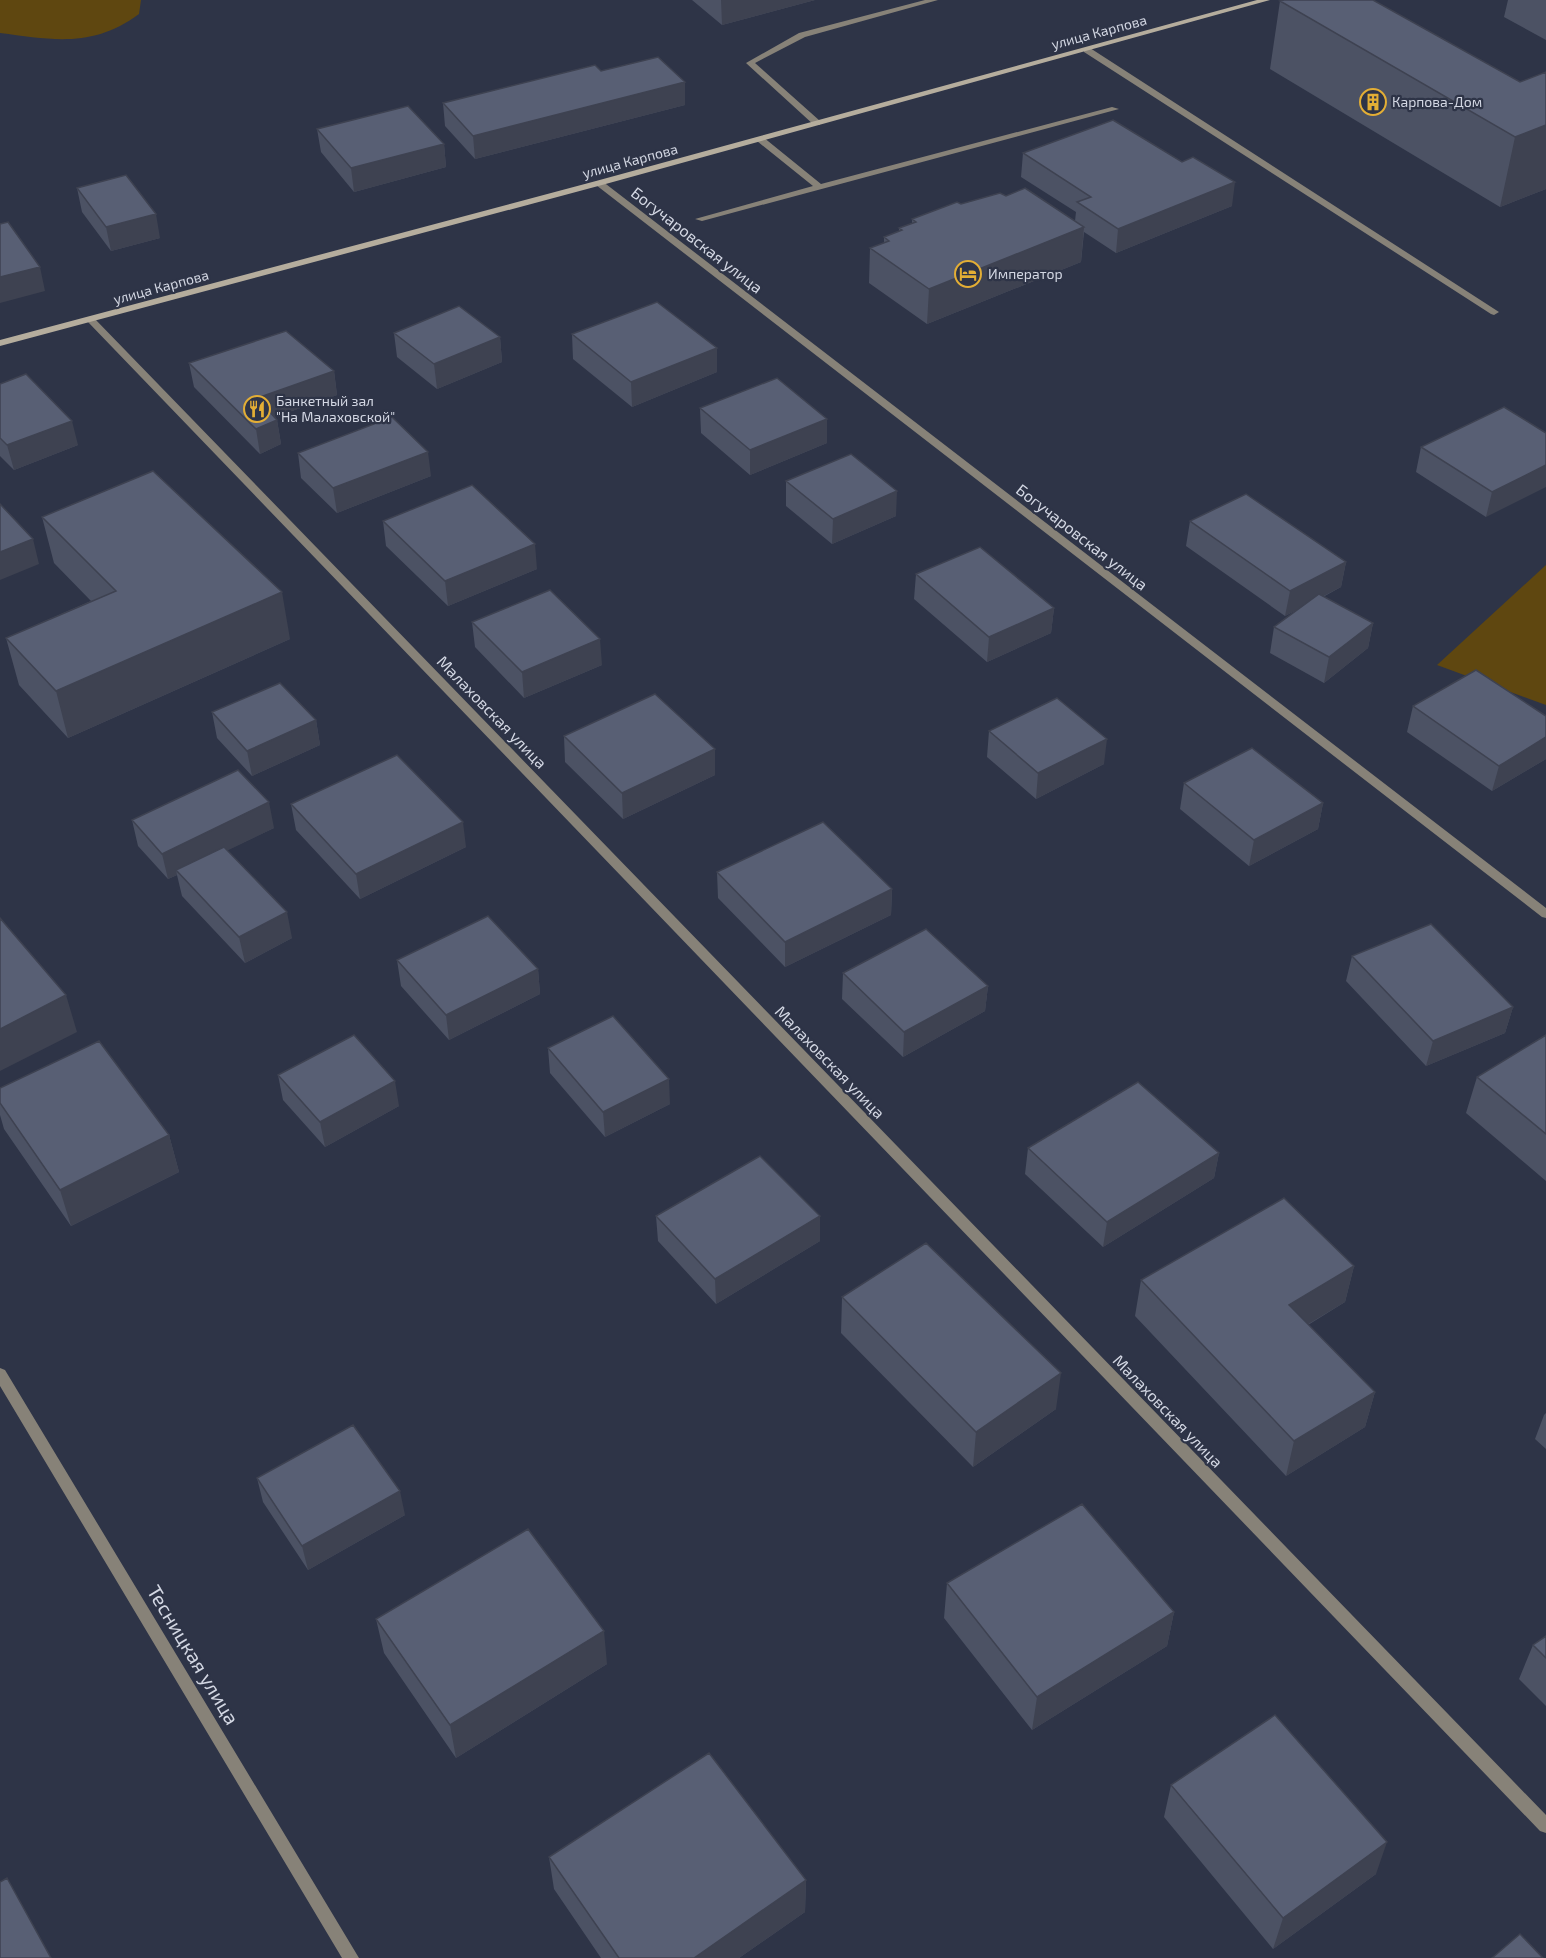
<svg xmlns="http://www.w3.org/2000/svg" width="1546" height="1958" font-family="'Exo 2',sans-serif">
  <rect width="100%" height="100%" fill="#2e3447"/>
  <path fill="#5f4710" d="M 0,0 L 141,0 L 139,14 C 93,48 53,40 0,33 Z
    M 1546,565 L 1546,705 L 1437,665 Z"/>
  <g fill="none" stroke-linecap="round" stroke-linejoin="round">
    <path fill="#878278" fill-rule="evenodd" d="M 925,0 L 938,0 L 805,37 L 755,63 L 820,121 L 820,125 L 814,125 L 746,63 L 799,33 Z
      M 1112,107 L 1119,109 L 702,221 L 695,219 L 813,186 L 757,141 L 757,137 L 763,137 L 821,184 Z"/>
    <path fill="#878278" fill-rule="evenodd" d="M 1084,48 L 1090,48 L 1499,312 L 1494,315 L 1491,314 L 1084,52 Z
      M 596,181 L 602,181 L 1546,908 L 1546,918 L 1542,917 L 596,185 Z
      M 91,317 L 94,318 L 1546,1815 L 1546,1833 L 1540,1831 L 88,322 L 86,320 Z
      M 0,1368 L 5,1370 L 359,1958 L 342,1958 L 0,1386 Z"/>
    <path fill="#b5ad9d" fill-rule="evenodd" d="M 1257,0 L 1270,0 L 602,185 L 0,346 L 0,340 L 596,181 Z"/>
  </g>
  <path fill="#4c5264" d="M 692,0 L 815,0 L 722,25 Z
    M 1508,0 L 1546,0 L 1546,40 L 1504,17 Z
    M 1280,1 L 1520,82 L 1546,72 L 1546,189 L 1500,207 L 1270,69 Z
    M 601,71 L 685,105 L 475,159 L 445,126 L 443,103 Z
    M 317,129 L 444,144 L 446,167 L 354,192 L 321,152 Z
    M 1023,153 L 1232,206 L 1116,253 L 1084,232 L 1081,262 L 927,324 L 869,283 L 870,248 L 884,243 L 884,237 L 899,231 L 899,228 L 912,223 L 912,219 L 961,204 L 1006,196 L 1075,221 L 1076,212 L 1021,177 Z
    M 77,188 L 160,238 L 111,251 L 82,212 Z
    M 394,333 L 500,337 L 502,362 L 437,389 L 397,357 Z
    M 572,334 L 717,348 L 717,372 L 632,407 L 573,359 Z
    M 189,363 L 334,371 L 337,395 L 275,417 L 277,420 L 281,444 L 260,454 L 194,387 Z
    M 0,384 L 78,445 L 14,470 L 0,456 Z
    M 700,408 L 827,443 L 750,475 L 701,433 Z
    M 1546,433 L 1486,517 L 1416,472 L 1421,447 Z
    M 298,453 L 431,476 L 337,513 L 301,478 Z
    M 786,481 L 896,516 L 832,544 L 786,506 Z
    M 42,517 L 290,639 L 68,738 L 19,685 L 6,638 L 91,601 L 54,563 Z
    M 383,521 L 537,569 L 448,606 L 386,546 Z
    M 1190,521 L 1346,562 L 1341,587 L 1323,597 L 1373,623 L 1368,648 L 1324,683 L 1270,653 L 1274,627 L 1297,610 L 1285,616 L 1186,546 Z
    M 916,574 L 1054,608 L 1051,633 L 987,662 L 914,599 Z
    M 472,622 L 602,665 L 524,698 L 475,647 Z
    M 1413,706 L 1546,716 L 1546,759 L 1492,791 L 1407,732 Z
    M 212,712 L 316,720 L 320,745 L 252,776 L 217,738 Z
    M 989,731 L 1104,764 L 1036,799 L 987,757 Z
    M 564,736 L 715,775 L 623,819 L 565,762 Z
    M 1184,783 L 1323,803 L 1318,829 L 1249,866 L 1180,809 Z
    M 291,804 L 466,847 L 360,899 L 296,830 Z
    M 132,820 L 274,828 L 227,850 L 292,938 L 245,963 L 182,896 L 177,875 L 168,879 L 138,846 Z
    M 717,872 L 892,889 L 891,915 L 785,967 L 718,898 Z
    M 1352,956 L 1513,1007 L 1505,1033 L 1426,1066 L 1346,981 Z
    M 397,960 L 538,969 L 540,994 L 449,1040 L 401,986 Z
    M 843,973 L 988,986 L 985,1011 L 903,1057 L 842,999 Z
    M 1546,1035 L 1546,1181 L 1466,1113 L 1477,1077 Z
    M 548,1048 L 670,1104 L 605,1137 L 550,1073 Z
    M 278,1075 L 399,1106 L 325,1147 L 283,1100 Z
    M 0,1088 L 169,1135 L 179,1172 L 71,1226 L 4,1129 L 0,1115 Z
    M 1028,1148 L 1219,1153 L 1214,1178 L 1103,1247 L 1025,1174 Z
    M 656,1216 L 820,1216 L 820,1241 L 716,1304 L 658,1241 Z
    M 1354,1266 L 1345,1302 L 1308,1325 L 1375,1392 L 1365,1427 L 1286,1476 L 1135,1316 L 1141,1280 Z
    M 842,1297 L 1056,1409 L 973,1467 L 841,1333 Z
    M 1546,1413 L 1546,1449 L 1535,1439 L 1544,1415 Z
    M 257,1478 L 405,1515 L 308,1570 L 263,1502 Z
    M 947,1583 L 1174,1612 L 1167,1646 L 1032,1730 L 944,1618 Z
    M 376,1619 L 607,1664 L 456,1758 L 384,1653 Z
    M 1546,1636 L 1546,1706 L 1519,1679 L 1533,1645 Z
    M 1171,1785 L 1376,1874 L 1273,1949 L 1164,1817 Z
    M 549,1857 L 806,1880 L 805,1912 L 739,1958 L 601,1958 L 554,1889 Z"/>
  <path fill="#3e4251" d="M 721,0 L 815,0 L 722,25 Z
    M 685,82 L 685,105 L 475,159 L 473,136 Z
    M 1546,125 L 1546,189 L 1500,207 L 1515,137 Z
    M 444,144 L 446,167 L 354,192 L 351,168 Z
    M 1235,182 L 1232,206 L 1116,253 L 1118,229 Z
    M 156,214 L 160,238 L 111,251 L 106,227 Z
    M 1084,227 L 1081,262 L 927,324 L 929,289 Z
    M 40,267 L 45,291 L 0,303 L 0,277 Z
    M 500,337 L 502,362 L 437,389 L 434,364 Z
    M 717,348 L 717,372 L 632,407 L 631,382 Z
    M 334,371 L 337,395 L 261,422 L 257,398 Z
    M 827,419 L 827,443 L 750,475 L 750,450 Z
    M 277,420 L 281,444 L 260,454 L 256,429 Z
    M 72,421 L 78,445 L 14,470 L 7,445 Z
    M 428,452 L 431,476 L 337,513 L 333,488 Z
    M 1546,465 L 1546,487 L 1486,517 L 1492,492 Z
    M 897,491 L 896,516 L 832,544 L 833,519 Z
    M 33,539 L 39,564 L 0,580 L 0,552 Z
    M 535,544 L 537,569 L 448,606 L 445,581 Z
    M 1346,562 L 1341,587 L 1285,616 L 1290,591 Z
    M 282,592 L 290,639 L 68,738 L 56,691 Z
    M 1054,608 L 1051,633 L 987,662 L 989,637 Z
    M 1373,623 L 1368,648 L 1324,683 L 1329,657 Z
    M 600,639 L 602,665 L 524,698 L 522,672 Z
    M 316,720 L 320,745 L 252,776 L 247,751 Z
    M 1546,737 L 1546,759 L 1492,791 L 1499,766 Z
    M 1107,739 L 1104,764 L 1036,799 L 1038,773 Z
    M 715,749 L 715,775 L 623,819 L 622,793 Z
    M 269,802 L 274,828 L 179,874 L 176,870 L 177,875 L 168,879 L 162,854 Z
    M 1323,803 L 1318,829 L 1249,866 L 1254,840 Z
    M 463,822 L 466,847 L 360,899 L 356,874 Z
    M 892,889 L 891,915 L 785,967 L 785,942 Z
    M 287,912 L 292,938 L 245,963 L 239,937 Z
    M 538,969 L 540,994 L 449,1040 L 446,1015 Z
    M 988,986 L 985,1011 L 903,1057 L 904,1032 Z
    M 66,995 L 77,1032 L 0,1071 L 0,1029 Z
    M 1513,1007 L 1505,1033 L 1426,1066 L 1433,1041 Z
    M 669,1079 L 670,1104 L 605,1137 L 603,1112 Z
    M 395,1081 L 399,1106 L 325,1147 L 320,1122 Z
    M 169,1135 L 179,1172 L 71,1226 L 60,1190 Z
    M 1219,1153 L 1214,1178 L 1103,1247 L 1107,1222 Z
    M 820,1216 L 820,1241 L 716,1304 L 715,1279 Z
    M 1354,1266 L 1345,1302 L 1280,1341 L 1289,1305 Z
    M 1061,1373 L 1056,1409 L 973,1467 L 976,1432 Z
    M 1375,1392 L 1365,1427 L 1286,1476 L 1294,1441 Z
    M 400,1491 L 405,1515 L 308,1570 L 302,1546 Z
    M 1174,1612 L 1167,1646 L 1032,1730 L 1037,1697 Z
    M 604,1631 L 607,1664 L 456,1758 L 450,1725 Z
    M 1387,1842 L 1376,1874 L 1273,1949 L 1283,1918 Z
    M 806,1880 L 805,1912 L 739,1958 L 694,1958 Z"/>
  <path fill="#585f74" stroke="#3e4251" stroke-width="1.5" d="M 1284,0 L 1373,0 L 1520,82 L 1546,72 L 1546,125 L 1515,137 L 1280,1 Z
    M 658,57 L 685,82 L 473,136 L 443,103 L 595,65 L 601,71 Z
    M 408,106 L 444,144 L 351,168 L 317,129 Z
    M 1113,120 L 1182,162 L 1193,157 L 1235,182 L 1118,229 L 1077,202 L 1091,197 L 1023,153 Z
    M 126,175 L 156,214 L 106,227 L 77,188 Z
    M 1025,188 L 1084,227 L 929,289 L 870,248 L 889,241 L 884,237 L 902,230 L 899,228 L 916,222 L 912,219 L 957,202 L 961,204 L 1000,193 L 1006,196 Z
    M 8,222 L 40,267 L 0,277 L 0,224 Z
    M 657,302 L 717,348 L 631,382 L 572,334 Z
    M 459,306 L 500,337 L 434,364 L 394,333 Z
    M 286,331 L 334,371 L 257,398 L 277,420 L 256,429 L 189,363 Z
    M 26,374 L 72,421 L 7,445 L 0,438 L 0,384 Z
    M 777,378 L 827,419 L 750,450 L 700,408 Z
    M 1504,407 L 1546,433 L 1546,465 L 1492,492 L 1421,447 Z
    M 392,417 L 428,452 L 333,488 L 298,453 Z
    M 851,454 L 897,491 L 833,519 L 786,481 Z
    M 153,471 L 282,592 L 56,691 L 6,638 L 116,591 L 42,517 Z
    M 472,485 L 535,544 L 445,581 L 383,521 Z
    M 1246,494 L 1346,562 L 1290,591 L 1190,521 Z
    M 0,504 L 33,539 L 0,552 Z
    M 980,547 L 1054,608 L 989,637 L 916,574 Z
    M 550,590 L 600,639 L 522,672 L 472,622 Z
    M 1319,594 L 1373,623 L 1329,657 L 1274,627 Z
    M 1476,670 L 1546,716 L 1546,737 L 1499,766 L 1413,706 Z
    M 280,683 L 316,720 L 247,751 L 212,712 Z
    M 655,694 L 715,749 L 622,793 L 564,736 Z
    M 1057,698 L 1107,739 L 1038,773 L 989,731 Z
    M 1252,748 L 1323,803 L 1254,840 L 1184,783 Z
    M 397,755 L 463,822 L 356,874 L 291,804 Z
    M 238,770 L 269,802 L 162,854 L 132,820 Z
    M 823,822 L 892,889 L 785,942 L 717,872 Z
    M 224,847 L 287,912 L 239,937 L 176,870 Z
    M 488,916 L 538,969 L 446,1015 L 397,960 Z
    M 0,918 L 66,995 L 0,1029 Z
    M 1431,924 L 1513,1007 L 1433,1041 L 1352,956 Z
    M 926,929 L 988,986 L 904,1032 L 843,973 Z
    M 613,1016 L 669,1079 L 603,1112 L 548,1048 Z
    M 354,1035 L 395,1081 L 320,1122 L 278,1075 Z
    M 1546,1035 L 1546,1134 L 1477,1077 Z
    M 99,1041 L 169,1135 L 60,1190 L 0,1103 L 0,1088 Z
    M 1138,1082 L 1219,1153 L 1107,1222 L 1028,1148 Z
    M 760,1156 L 820,1216 L 715,1279 L 656,1216 Z
    M 1284,1198 L 1354,1266 L 1289,1305 L 1375,1392 L 1294,1441 L 1141,1280 Z
    M 926,1243 L 1061,1373 L 976,1432 L 842,1297 Z
    M 353,1425 L 400,1491 L 302,1546 L 257,1478 Z
    M 1082,1504 L 1174,1612 L 1037,1697 L 947,1583 Z
    M 528,1529 L 604,1631 L 450,1725 L 376,1619 Z
    M 1546,1636 L 1546,1658 L 1533,1645 Z
    M 1275,1715 L 1387,1842 L 1283,1918 L 1171,1785 Z
    M 709,1753 L 806,1880 L 694,1958 L 619,1958 L 549,1857 Z
    M 7,1878 L 51,1958 L 0,1958 L 0,1882 Z
    M 1520,1934 L 1543,1958 L 1492,1958 Z"/>
  <defs>
    <symbol id="building-ring" viewBox="-11 -11 22 22"><circle r="9.5" fill="#2e3447" stroke="#e3ae35" stroke-width="1.5"/><path d="M-4-6H4V6H1V3H-1V6H-4ZM-2.5-4.3h1.7v1.8h-1.7ZM.8-4.3h1.7v1.8H.8ZM-2.5-1h1.7V.8h-1.7ZM.8-1h1.7V.8H.8Z" fill="#e3ae35"/></symbol>
    <symbol id="hotel-ring" viewBox="-11 -11 22 22"><circle r="9.5" fill="#2e3447" stroke="#e3ae35" stroke-width="1.5"/><path d="M-6-4.5h1.5V1H6V5H4.5V3h-9V5H-6ZM-4 0a1.8 1.8 0 1 1 3.6 0ZM.5 0V-2.5h3Q6-2.5 6 0Z" fill="#e3ae35"/></symbol>
    <symbol id="restaurant-ring" viewBox="-11 -11 22 22"><circle r="9.5" fill="#2e3447" stroke="#e3ae35" stroke-width="1.5"/><path d="M-5-6h1v4h1v-4h1v4h1v-4h1v5L-1.5 .5V6h-2V.5L-5-1ZM5-6V6H3V1.5H1.5Q1.5-4 5-6Z" fill="#e3ae35"/></symbol>
  </defs>
  <g fill-rule="evenodd">
    <use href="#building-ring" x="1358" y="87" width="30" height="30"/>
    <use href="#hotel-ring" x="953" y="259" width="30" height="30"/>
    <use href="#restaurant-ring" x="242" y="394" width="30" height="30"/>
  </g>
  <g text-anchor="middle" stroke-width="4.5" stroke-linejoin="round" paint-order="stroke">
    <g font-size="14" fill="#d3d7e3" stroke="#2e3447">
      <text transform="translate(1099 32) rotate(-15)" y="5">улица Карпова</text>
      <text transform="translate(630 161) rotate(-15)" y="5">улица Карпова</text>
      <text transform="translate(161 287) rotate(-15)" y="5">улица Карпова</text>
    </g>
    <g font-size="14" fill="#d3d7e3" stroke="#2e3447" text-anchor="start">
      <text x="1392" y="107">Карпова-Дом</text>
      <text x="988" y="279">Император</text>
      <text x="276" y="406">Банкетный зал<tspan x="276" dy="16">"На Малаховской"</tspan></text>
    </g>
    <g font-size="16" fill="#d3d7e3" stroke="#2e3447">
      <text transform="translate(697 240) rotate(38)" y="6">Богучаровская улица</text>
      <text transform="translate(1082 537) rotate(38)" y="6">Богучаровская улица</text>
      <text transform="translate(492 712) rotate(46)" y="6">Малаховская улица</text>
      <text transform="translate(830 1062) rotate(46)" y="6">Малаховская улица</text>
      <text transform="translate(1168 1411) rotate(46)" y="6">Малаховская улица</text>
    </g>
    <g font-size="20" fill="#d3d7e3" stroke="#2e3447">
      <text transform="translate(193 1655) rotate(59)" y="7">Тесницкая улица</text>
    </g>
  </g>
</svg>
